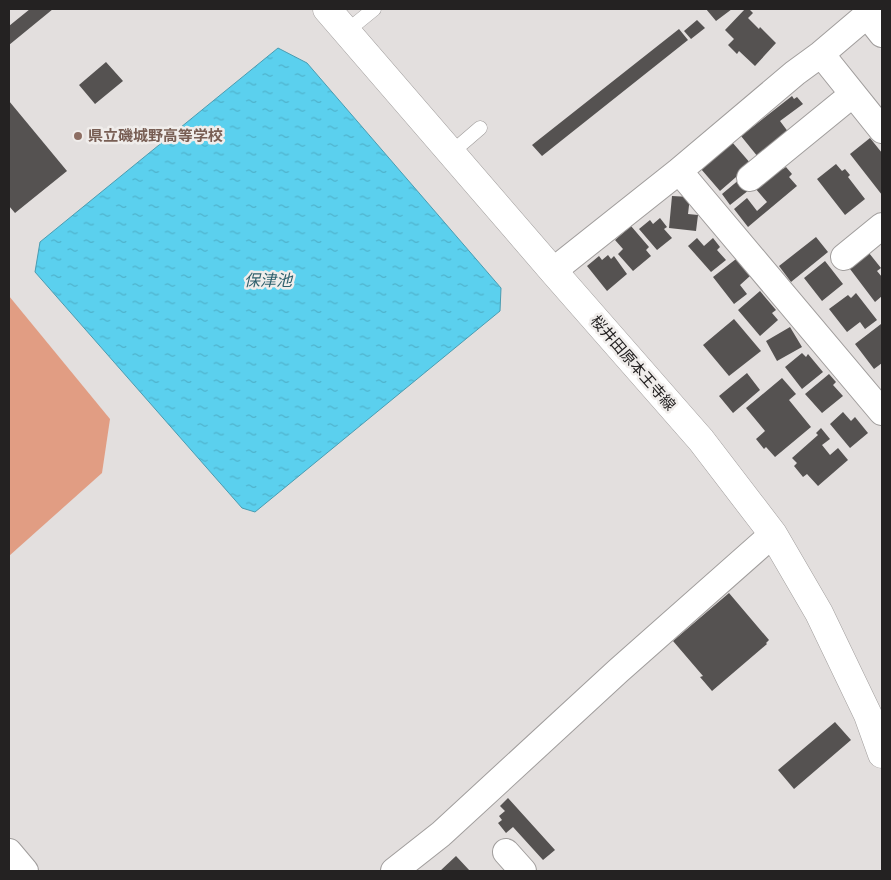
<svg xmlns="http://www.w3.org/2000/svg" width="891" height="880" font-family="Quicksand,'Noto Sans JP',sans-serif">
  <defs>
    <pattern id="water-ripples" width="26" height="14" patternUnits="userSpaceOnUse" patternTransform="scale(1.25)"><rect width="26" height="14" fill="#5bd0ee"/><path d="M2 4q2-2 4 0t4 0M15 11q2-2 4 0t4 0" fill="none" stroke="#4fb2cc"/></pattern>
  </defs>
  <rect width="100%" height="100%" fill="#e3dfde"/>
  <path fill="#e19d83" d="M 9,296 L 110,419 L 102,473 L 9,556 Z"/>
  <path fill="url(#water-ripples)" stroke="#4a9cb1" d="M 278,48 L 307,63 L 501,288 L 500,311 L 255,512 L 242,508 L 35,272 L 40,242 Z"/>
  <path fill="#555251" d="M 30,9 L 53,9 L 9,45 L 9,26 Z
    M 706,9 L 732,9 L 716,21 Z
    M 745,9 L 749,9 L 753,13 L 748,18 L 759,29 L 760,27 L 776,43 L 755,66 L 739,51 L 737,54 L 728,45 L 734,39 L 725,30 Z
    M 697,20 L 705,28 L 691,39 L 684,31 Z
    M 679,29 L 688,40 L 542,156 L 532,145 Z
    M 106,62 L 123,81 L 95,104 L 79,85 Z
    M 792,96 L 794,99 L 797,97 L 803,104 L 780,121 L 789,133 L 758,157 L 741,136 Z
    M 9,101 L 67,171 L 15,213 L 9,206 Z
    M 870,138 L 882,153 L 882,195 L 850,154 Z
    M 732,142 L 751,164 L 720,191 L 701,169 Z
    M 836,164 L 842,171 L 845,169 L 850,175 L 848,177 L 865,199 L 845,215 L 817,179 Z
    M 781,167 L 783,169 L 786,167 L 792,174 L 789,177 L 797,186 L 748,227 L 734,209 L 747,198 L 757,211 L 767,202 L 755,188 Z
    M 740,179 L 749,190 L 730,205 L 722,194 Z
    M 672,196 L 690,197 L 688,214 L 698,215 L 696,231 L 669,228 Z
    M 660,218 L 667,227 L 664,229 L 672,238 L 657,250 L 639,229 L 650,220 L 653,224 Z
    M 631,226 L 649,247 L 646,250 L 651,256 L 633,271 L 618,254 L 623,249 L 615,240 Z
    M 816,237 L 828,252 L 791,282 L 779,266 Z
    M 697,238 L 704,246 L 713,238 L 720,247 L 717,250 L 726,260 L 711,272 L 688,246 Z
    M 869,253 L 881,268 L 877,271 L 882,277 L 882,296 L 875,302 L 850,269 Z
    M 608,255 L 611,259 L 614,256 L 627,274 L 607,291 L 587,266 L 599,256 L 602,260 Z
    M 736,259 L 750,276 L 740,285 L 747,294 L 734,304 L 713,277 Z
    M 825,261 L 843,284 L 822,301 L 804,278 Z
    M 760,291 L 776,310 L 772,313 L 778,320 L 760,336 L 738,310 Z
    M 856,293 L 877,320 L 865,329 L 860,322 L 847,332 L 829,309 L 848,295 L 851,298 Z
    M 734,319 L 761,351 L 729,376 L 703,345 Z
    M 881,324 L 882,326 L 882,363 L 874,369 L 855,344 Z
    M 790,327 L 802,347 L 777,361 L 766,341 Z
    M 802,353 L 806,357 L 808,354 L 823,372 L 802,389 L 785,367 Z
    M 747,373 L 760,390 L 733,413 L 719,396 Z
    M 829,374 L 836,382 L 833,385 L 843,396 L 822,413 L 805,394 Z
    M 782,378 L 796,394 L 789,400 L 811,427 L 775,457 L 766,447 L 764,449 L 756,439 L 765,431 L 746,408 Z
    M 843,412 L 851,421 L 855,417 L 868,433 L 850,448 L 830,424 Z
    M 821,428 L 830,439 L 822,445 L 830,455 L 838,448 L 848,460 L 818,486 L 807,474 L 803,477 L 794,466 L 797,463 L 792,458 L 818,435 L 816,433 Z
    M 729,593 L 769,640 L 766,643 L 767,644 L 712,691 L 700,677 L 703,676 L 673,641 Z
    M 835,722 L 851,740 L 794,789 L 778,770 Z
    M 508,798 L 555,850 L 543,860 L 513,827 L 506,833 L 498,823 L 502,820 L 499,816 L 505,811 L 500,806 Z
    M 456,856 L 470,871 L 440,871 Z"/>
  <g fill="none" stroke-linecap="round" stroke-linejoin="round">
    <defs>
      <path id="lane" d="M 347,31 L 374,9
        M 451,153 L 480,128"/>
      <path id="street" d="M 867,15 L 882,34
        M 821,54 L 874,9
        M 679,171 L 882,412
        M 750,178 L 853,94
        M 844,257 L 882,226
        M 553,271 L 679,171 L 795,73 L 821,54 L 882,130
        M 9,852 L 25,871
        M 506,852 L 523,871
        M 394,871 L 441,834 L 618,671 L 773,534"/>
      <path id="primary" d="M 327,9 L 553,271 L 701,440 L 773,534 L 819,613 L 868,715 L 882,754"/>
    </defs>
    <use href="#lane" stroke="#a09d9c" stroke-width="15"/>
    <use href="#street" stroke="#a09d9c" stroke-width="28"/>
    <use href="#primary" stroke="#a09d9c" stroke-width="29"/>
    <use href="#lane" stroke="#fff" stroke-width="14"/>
    <use href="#street" stroke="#fff" stroke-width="26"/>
    <use href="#primary" stroke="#fff" stroke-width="28"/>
  </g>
  <circle fill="#8d6e63" stroke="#f0edeb" stroke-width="2" cx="78" cy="136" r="5"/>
  <g text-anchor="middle" stroke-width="5" stroke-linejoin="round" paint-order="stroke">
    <g font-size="15" font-weight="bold" fill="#785e54" stroke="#f0edeb" text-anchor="start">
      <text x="88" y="141">県立磯城野高等学校</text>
    </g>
    <g font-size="15" fill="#242222" stroke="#f0edeb">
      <text transform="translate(633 363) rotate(49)" y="5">桜井田原本王寺線</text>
    </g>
    <g font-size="16" font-style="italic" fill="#2f606d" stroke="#f0edeb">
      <text x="268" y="286">保津池</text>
    </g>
  </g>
  <rect width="891" height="880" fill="none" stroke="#242222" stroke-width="20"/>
</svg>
